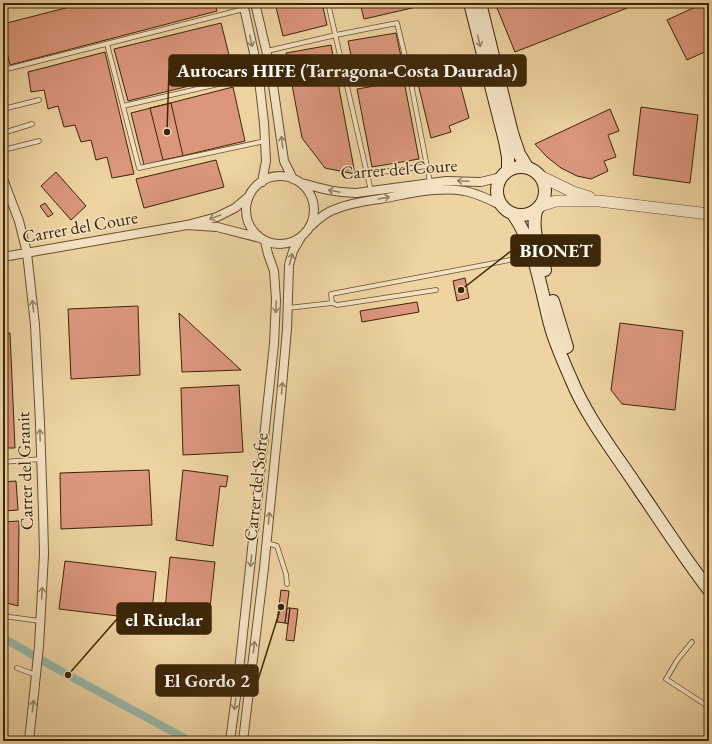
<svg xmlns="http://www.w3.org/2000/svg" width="712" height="744" font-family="'EB Garamond',serif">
  <rect width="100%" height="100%" fill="#eed3a3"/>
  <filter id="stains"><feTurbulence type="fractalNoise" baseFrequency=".005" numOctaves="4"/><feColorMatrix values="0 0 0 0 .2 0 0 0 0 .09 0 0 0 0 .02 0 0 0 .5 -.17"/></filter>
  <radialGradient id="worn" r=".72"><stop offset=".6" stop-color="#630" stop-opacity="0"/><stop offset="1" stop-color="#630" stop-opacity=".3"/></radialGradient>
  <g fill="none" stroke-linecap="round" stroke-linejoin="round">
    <path stroke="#99b7a9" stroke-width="8" d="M 3,638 L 68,675 L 190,741"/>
  </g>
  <path fill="#db967c" stroke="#3c2606" d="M 85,3 L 215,3 L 217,11 L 10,65 L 3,37 L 3,24 Z
    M 275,3 L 322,3 L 327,25 L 283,36 Z
    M 360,3 L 434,3 L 364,19 Z
    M 509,3 L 640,3 L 515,52 L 497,8 Z
    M 704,3 L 709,3 L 709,50 L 687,60 L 667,20 Z
    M 221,23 L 234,75 L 128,101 L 114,49 Z
    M 396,33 L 403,66 L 355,74 L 348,41 Z
    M 331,45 L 355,174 L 325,168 L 302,138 L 286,53 Z
    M 105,52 L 134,174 L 112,178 L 107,157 L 96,160 L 91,140 L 81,142 L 75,125 L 64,127 L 58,106 L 48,109 L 44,90 L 31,92 L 28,72 Z
    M 454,61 L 469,118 L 449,126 L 451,132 L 431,138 L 415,71 Z
    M 404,81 L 419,159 L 372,167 L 357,89 Z
    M 233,87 L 245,141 L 144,165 L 131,113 Z
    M 171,103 L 183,156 L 163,160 L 150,108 Z
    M 641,107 L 698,115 L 690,183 L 633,175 Z
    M 610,109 L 619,131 L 608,135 L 616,157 L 604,161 L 608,171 L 591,179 L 577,176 L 561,168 L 547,157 L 535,144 Z
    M 216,160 L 224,187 L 144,208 L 136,179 Z
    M 56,172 L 86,206 L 71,220 L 41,186 Z
    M 45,203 L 53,214 L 48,217 L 40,206 Z
    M 465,278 L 469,298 L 457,301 L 453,281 Z
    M 417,302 L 419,312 L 362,322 L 360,311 Z
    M 138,306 L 140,375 L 71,379 L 68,309 Z
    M 179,313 L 241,370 L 182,372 Z
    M 620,323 L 683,331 L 675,410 L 622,404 L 611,390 Z
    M 10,333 L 15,448 L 3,448 L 3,334 Z
    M 239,385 L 243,452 L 183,455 L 181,388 Z
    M 149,470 L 152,525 L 61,529 L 60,473 Z
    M 183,470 L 228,476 L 226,487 L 220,486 L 213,546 L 176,540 Z
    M 16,481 L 18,510 L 3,511 L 3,482 Z
    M 19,521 L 18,606 L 3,602 L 3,522 Z
    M 170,557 L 215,562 L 208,626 L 164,620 Z
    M 65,561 L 156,572 L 151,620 L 59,609 Z
    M 281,590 L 289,591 L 285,623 L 277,622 Z
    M 287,608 L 290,608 L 288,624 L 285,623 Z
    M 290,608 L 298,609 L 294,641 L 286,640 Z"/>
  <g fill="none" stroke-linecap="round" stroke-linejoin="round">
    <defs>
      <path id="service" d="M 328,3 L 371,191
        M 107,44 L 139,168 L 265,141
        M 267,51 L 336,35 L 397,23 L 409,73 L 430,182
        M 3,70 L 244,9
        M 346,83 L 409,73
        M 123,106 L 258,75
        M 3,109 L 39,100
        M 3,133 L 32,124
        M 3,150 L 39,141
        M 367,174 L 427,166
        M 332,303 L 331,294 L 531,256
        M 288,308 L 332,303 L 337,305 L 436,290
        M 3,462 L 41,459
        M 267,543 L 277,546 L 286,574 L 287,584
        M 3,615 L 10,617 L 40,621
        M 692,642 L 678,659 L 666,679 L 709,707
        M 17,668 L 36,675"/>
      <path id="minor" d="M 243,3 L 258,71 L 264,123 L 266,161 L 262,182
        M 255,3 L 271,71 L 284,161 L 293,179
        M246 210a34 34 0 1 1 68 0a34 34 0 1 1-68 0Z
        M 3,179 L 19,221 L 27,253 L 35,325 L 40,423 L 43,512 L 44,554 L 39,646 L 29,741
        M 301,183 C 319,188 336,193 356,193 L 446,181 L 481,182 L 501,177
        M 248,197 L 235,208 L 217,217 L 187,225 L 217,227 L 260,238
        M 311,226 C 318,219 326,212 336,209 C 350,203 366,201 380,199 C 408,194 438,186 465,191 C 478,194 491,200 502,206
        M 3,257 L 187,225
        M 230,741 L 237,689 L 274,344 L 276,300 L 274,271 L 268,254 L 265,241
        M 243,741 L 264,568 L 281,397 L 287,329 L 289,265 L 293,251 L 301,237"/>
      <path id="tertiary" d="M 540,176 L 573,192 L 589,197
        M 540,206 L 556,201 L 599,201 L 709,214"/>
      <path id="secondary" d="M 470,3 L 505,141 L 508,157 L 508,170
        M 480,3 L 512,133 L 519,154 L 527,167
        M497 191a24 24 0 1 1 48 0a24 24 0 1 1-48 0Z
        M 536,211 C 531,230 540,251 545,270
        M 513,214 C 535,245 541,291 551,328 C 556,345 564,363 571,379 C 586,416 614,452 636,485 C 660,520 683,556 709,590
        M 553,301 L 567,347"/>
    </defs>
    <use href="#service" stroke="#68512d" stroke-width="5.5"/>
    <use href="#minor" stroke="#68512d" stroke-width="10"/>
    <use href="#tertiary" stroke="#68512d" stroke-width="12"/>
    <use href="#secondary" stroke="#3c2606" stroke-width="14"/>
    <use href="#service" stroke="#f4e2c3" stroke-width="4"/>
    <use href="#minor" stroke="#f4e2c3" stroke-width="8"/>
    <use href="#tertiary" stroke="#f4e2c3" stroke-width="11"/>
    <use href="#secondary" stroke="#f4e2c3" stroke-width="12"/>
  </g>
  <defs><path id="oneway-shaft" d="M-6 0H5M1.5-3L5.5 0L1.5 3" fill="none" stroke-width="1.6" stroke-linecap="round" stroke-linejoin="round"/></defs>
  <g stroke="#988464">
    <use href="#oneway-shaft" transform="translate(251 41) rotate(78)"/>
    <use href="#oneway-shaft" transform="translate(479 41) rotate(76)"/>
    <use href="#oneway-shaft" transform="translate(282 142) rotate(-97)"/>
    <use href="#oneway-shaft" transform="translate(463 181) rotate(-177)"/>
    <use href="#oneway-shaft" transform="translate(334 191) rotate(-168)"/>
    <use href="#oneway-shaft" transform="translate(384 198) rotate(-10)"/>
    <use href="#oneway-shaft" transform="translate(215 217) rotate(160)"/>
    <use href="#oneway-shaft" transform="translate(291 259) rotate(-75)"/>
    <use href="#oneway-shaft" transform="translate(33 306) rotate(-96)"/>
    <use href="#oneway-shaft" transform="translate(276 307) rotate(92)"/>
    <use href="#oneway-shaft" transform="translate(282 388) rotate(-85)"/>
    <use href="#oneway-shaft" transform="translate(40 435) rotate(-92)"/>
    <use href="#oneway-shaft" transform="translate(269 518) rotate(-84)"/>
    <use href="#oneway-shaft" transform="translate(251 561) rotate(96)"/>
    <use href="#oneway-shaft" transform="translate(42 593) rotate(-86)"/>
    <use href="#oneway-shaft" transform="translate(254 647) rotate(-83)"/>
    <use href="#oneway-shaft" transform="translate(235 704) rotate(98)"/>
    <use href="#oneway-shaft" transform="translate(33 706) rotate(-84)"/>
  </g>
  <g text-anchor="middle" stroke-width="3" stroke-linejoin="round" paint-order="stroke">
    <g font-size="18" fill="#3c2606" stroke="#f4e2c3">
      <text transform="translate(399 169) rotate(-4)" y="6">Carrer del Coure</text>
      <text transform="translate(80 227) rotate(-10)" y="6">Carrer del Coure</text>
      <text transform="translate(25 471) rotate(-92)" y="6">Carrer del Granit</text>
      <text transform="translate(256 487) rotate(-84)" y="6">Carrer del Sofre</text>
    </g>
  </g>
  <path fill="none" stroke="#3c2606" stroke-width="1.5" d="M167 132L169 70M461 290L511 251M68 675L117 619M281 607L258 680"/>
  <g fill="#3c2606" stroke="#f4e2c3" stroke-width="1.5">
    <circle cx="167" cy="132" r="4"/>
    <circle cx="461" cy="290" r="4"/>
    <circle cx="68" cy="675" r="4"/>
    <circle cx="281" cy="607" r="4"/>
  </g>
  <g fill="#3c2606" stroke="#3c2606" stroke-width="1.5">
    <rect x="169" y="55" width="357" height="31" rx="4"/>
    <rect x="511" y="235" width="89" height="31" rx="4"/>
    <rect x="117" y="603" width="94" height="31" rx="4"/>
    <rect x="156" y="665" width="102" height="31" rx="4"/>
  </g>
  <g font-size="19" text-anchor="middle" font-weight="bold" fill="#fff">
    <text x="347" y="77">Autocars HIFE (Tarragona-Costa Daurada)</text>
    <text x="556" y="257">BIONET</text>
    <text x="164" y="626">el Riuclar</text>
    <text x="207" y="687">El Gordo 2</text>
  </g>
  <rect width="712" height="744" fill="none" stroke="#eed3a3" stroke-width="16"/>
  <rect x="4" y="4" width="704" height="736" fill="none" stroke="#3c2606" stroke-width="2"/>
  <rect x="8" y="8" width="696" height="728" fill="none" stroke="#3c2606"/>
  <rect width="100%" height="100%" filter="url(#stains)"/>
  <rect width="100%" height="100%" fill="url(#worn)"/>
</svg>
